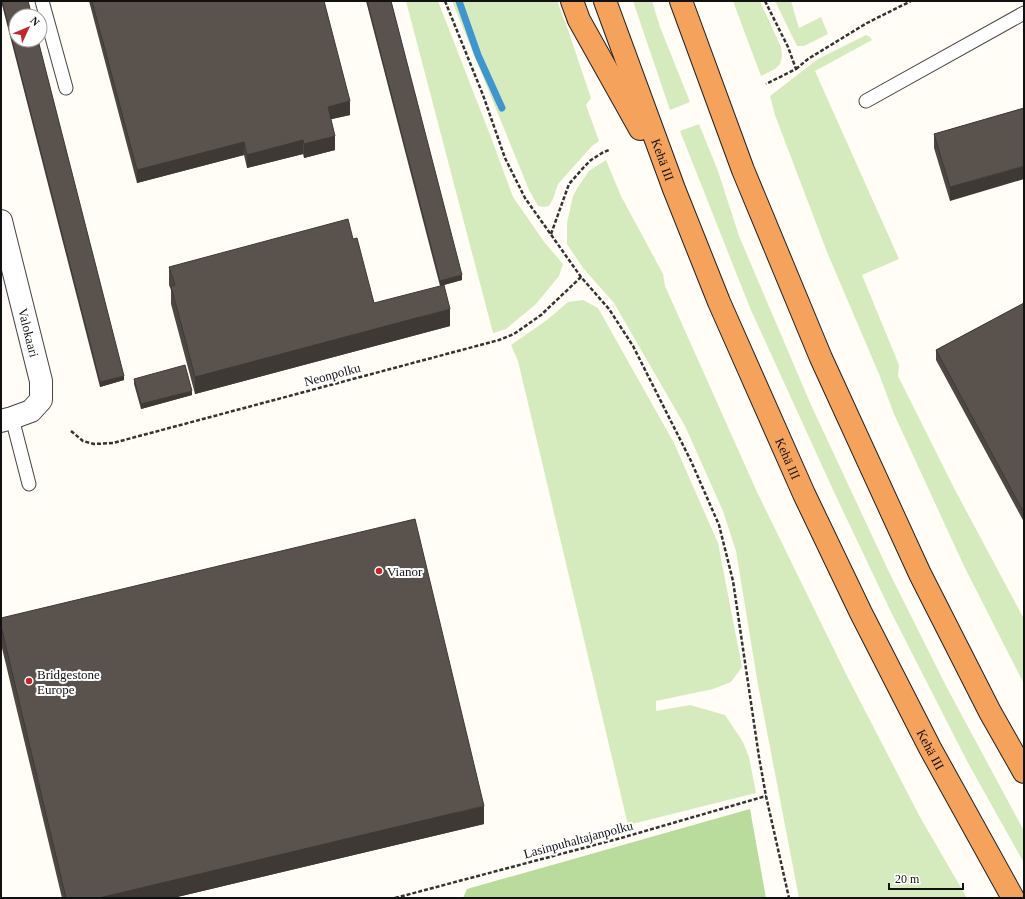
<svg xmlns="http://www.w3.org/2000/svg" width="1025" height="899" font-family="'Times New Roman',serif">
  <rect width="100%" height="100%" fill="#fffdf5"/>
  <path fill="#d5ebbd" d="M 406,1 L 438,1 L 492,140 L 513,197 L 545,243 L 563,264 L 559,276 L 536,304 L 506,329 L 493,333 Z
    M 452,1 L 557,1 L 567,27 L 591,98 L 586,105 L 599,141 L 592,146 L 558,184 L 553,199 L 549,206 L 544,207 L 538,206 L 529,190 Z
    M 633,1 L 652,1 L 660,27 L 690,102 L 670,110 Z
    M 733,1 L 760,1 L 781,47 L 782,56 L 780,64 L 775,69 L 761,76 Z
    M 775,1 L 791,1 L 799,28 L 821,17 L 828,34 L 804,46 L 797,46 Z
    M 866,35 L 870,37 L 872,40 L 815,71 L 899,259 L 862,275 L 899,365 L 898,376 L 954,488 L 1024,619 L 1024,684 L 964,566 L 894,414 L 879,374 L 827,252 L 775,115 L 770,96 L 818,59 Z
    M 699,124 L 718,171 L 739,236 L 811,405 L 889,572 L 945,684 L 1024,831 L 1024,863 L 968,763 L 891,612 L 834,492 L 750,308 L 680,131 Z
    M 606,160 L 621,196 L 663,274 L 665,286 L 757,492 L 846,674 L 920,817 L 967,898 L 799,898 L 758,685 L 736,551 L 723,511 L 685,426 L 614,303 L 583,268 L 567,244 L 567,223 L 573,196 L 578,187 L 589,171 Z
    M 583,300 L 598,308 L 674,443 L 718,543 L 742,667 L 731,682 L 713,689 L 656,701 L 656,711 L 690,705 L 725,715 L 743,742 L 749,757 L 756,793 L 628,825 L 518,361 L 511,345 L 547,320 L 568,302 Z"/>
  <path fill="#b9dc9c" d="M 750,809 L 766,898 L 463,898 L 467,889 Z"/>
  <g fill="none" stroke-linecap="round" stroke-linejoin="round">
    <path stroke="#3f96cf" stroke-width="7" d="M 459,1 L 478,55 L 502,108"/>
    <defs>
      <path id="lane" d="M 42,1 L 66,88
        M 866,101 L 1024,13
        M 12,418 L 29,484"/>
      <g id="street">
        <path id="s1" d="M 1,221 L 41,381 L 41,400 L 31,411 L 12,418 L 1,421"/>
      </g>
      <g id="highway">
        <path d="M 572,1 L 579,20 L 640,129"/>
        <path id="s2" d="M 605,1 L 674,189 L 719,302 L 804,494 L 861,613 L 930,748 L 1013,898"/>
        <path d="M 681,1 L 743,170 L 821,358 L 920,574 L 990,712 L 1024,772"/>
      </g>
    </defs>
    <use href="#lane" stroke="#444" stroke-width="15"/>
    <use href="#street" stroke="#444" stroke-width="24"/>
    <use href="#highway" stroke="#222" stroke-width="24"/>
    <path stroke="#333" stroke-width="2.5" stroke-dasharray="4 2" stroke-linecap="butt" d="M 445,1 L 483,95 L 505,158 L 525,198 L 581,277 L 609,309 L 633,346 L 691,461 L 719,525 L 733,581 L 759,757 L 766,796 L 789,898
      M 765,1 L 788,47 L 796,69 L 766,84
      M 796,69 L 808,59 L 867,23 L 911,1
      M 551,234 L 569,184 L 584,167 L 591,160 L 602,153 L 609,150
      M 71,431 L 83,441 L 94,444 L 113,443 L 499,340 L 514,334 L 541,315 L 581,277
      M 395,898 L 621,838 L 766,796"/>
    <use href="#lane" stroke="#fff" stroke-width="13"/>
    <use href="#street" stroke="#fff" stroke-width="22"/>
    <use href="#highway" stroke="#f5a25d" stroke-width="22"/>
  </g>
  <path fill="#4d4742" d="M 1,1 L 28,1 L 124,380 L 100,387 Z
    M 89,1 L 324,1 L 350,115 L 331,119 L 335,150 L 304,158 L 303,154 L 247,168 L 244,155 L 137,183 Z
    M 366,1 L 391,1 L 462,280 L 440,286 Z
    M 1024,108 L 950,201 L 934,148 L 934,134 Z
    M 353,239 L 374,303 L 450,326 L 195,394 L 171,304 L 171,290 L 169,285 L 169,267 Z
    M 1024,303 L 1024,522 L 936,360 L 936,350 Z
    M 134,379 L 192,395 L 141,409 L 134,384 Z
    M 1,618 L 484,824 L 173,898 L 62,898 L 1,644 Z"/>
  <path fill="#3f3936" d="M 350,101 L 350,115 L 328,120 L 328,107 Z
    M 335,136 L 335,150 L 304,158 L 304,144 Z
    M 303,140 L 303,154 L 247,168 L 247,155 Z
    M 244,142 L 244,155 L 137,183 L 137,170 Z
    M 1024,166 L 1024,179 L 950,201 L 950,187 Z
    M 462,275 L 462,280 L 440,286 L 440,281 Z
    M 450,309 L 450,326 L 195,394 L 195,377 Z
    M 124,376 L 124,380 L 100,387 L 100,382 Z
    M 192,391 L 192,395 L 141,409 L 141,404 Z
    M 484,806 L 484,824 L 173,898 L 99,898 Z"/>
  <path fill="#5a524d" stroke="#3f3936" d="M 2,1 L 28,1 L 32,16 L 16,16 L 16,40 L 38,40 L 124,376 L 100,382 Z
    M 92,1 L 324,1 L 350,101 L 328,107 L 335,136 L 304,144 L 303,140 L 247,155 L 244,142 L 137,170 Z
    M 367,1 L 391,1 L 462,275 L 440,281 Z
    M 1024,108 L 1024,166 L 950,187 L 934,134 Z
    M 348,219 L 353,239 L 357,238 L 374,303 L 444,285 L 450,309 L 195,377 L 171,286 L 175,285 L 169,267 Z
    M 1024,303 L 1024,513 L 936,350 Z
    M 185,365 L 192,391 L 141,404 L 134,379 Z
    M 415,519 L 484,806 L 99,898 L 66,898 L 1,626 L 1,618 Z"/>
  <g fill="#c4262e" stroke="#fff" stroke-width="1.5">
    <circle cx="379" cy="571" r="4"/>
    <circle cx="29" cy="681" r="4"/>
  </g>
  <g text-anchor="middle" stroke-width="4" stroke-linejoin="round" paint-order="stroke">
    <g font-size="13" fill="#111" stroke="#fff">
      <text dy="5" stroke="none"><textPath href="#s2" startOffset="169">Kehä III</textPath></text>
      <text dy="5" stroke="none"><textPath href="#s1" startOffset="115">Valokaari</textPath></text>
      <text transform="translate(332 374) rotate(-15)" y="5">Neonpolku</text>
      <text dy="5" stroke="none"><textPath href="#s2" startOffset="493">Kehä III</textPath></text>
      <text dy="5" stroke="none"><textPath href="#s2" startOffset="817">Kehä III</textPath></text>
      <text transform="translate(578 839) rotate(-15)" y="5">Lasinpuhaltajanpolku</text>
    </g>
    <g font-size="13" fill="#111" stroke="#fff" text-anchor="start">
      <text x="387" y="576">Vianor</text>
      <text x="37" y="679">Bridgestone<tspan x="37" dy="15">Europe</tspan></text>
    </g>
  </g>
  <rect width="1025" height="899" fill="none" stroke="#111111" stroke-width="4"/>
  <g transform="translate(28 28) rotate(46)"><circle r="19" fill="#ffffff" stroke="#a0a0a0"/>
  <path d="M0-3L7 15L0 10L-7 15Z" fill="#c4262e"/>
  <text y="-6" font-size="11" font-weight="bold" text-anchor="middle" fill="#111111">N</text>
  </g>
  <path d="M889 883v6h74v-6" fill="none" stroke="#111111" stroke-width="2"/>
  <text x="895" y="883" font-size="12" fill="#111111" stroke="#ffffff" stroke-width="3" paint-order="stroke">20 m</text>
</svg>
